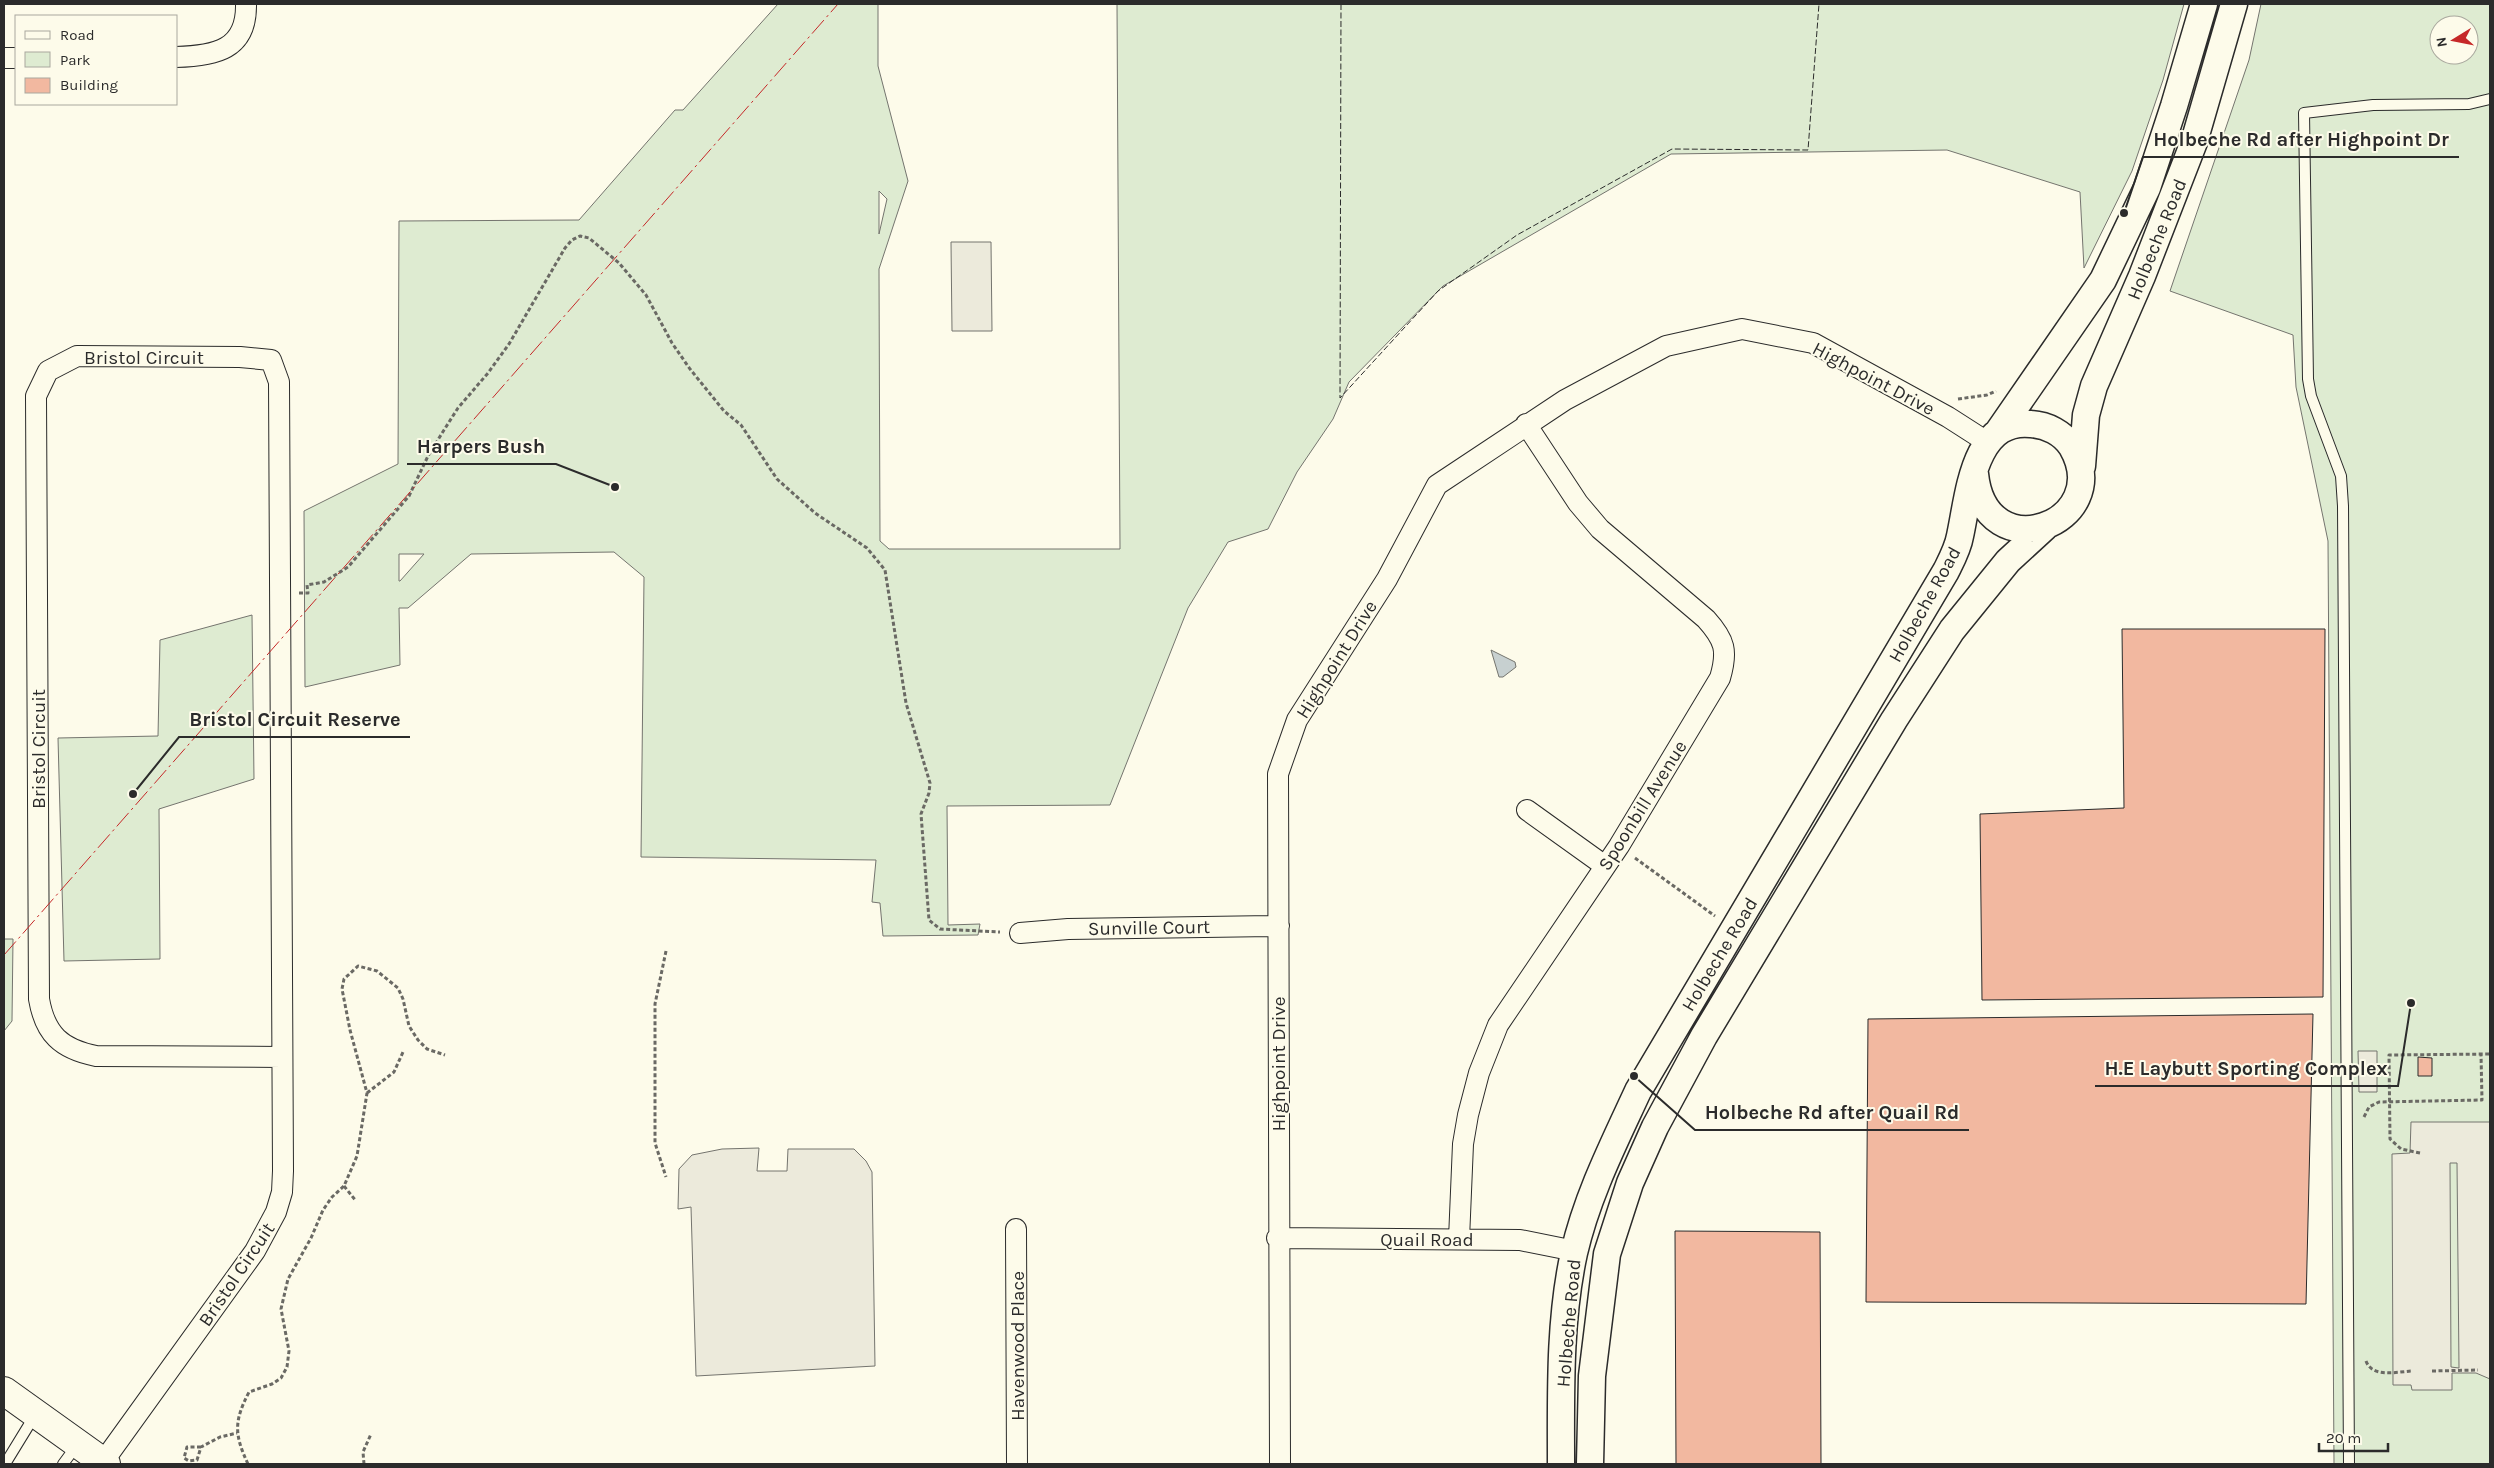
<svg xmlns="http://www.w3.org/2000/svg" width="2494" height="1468" font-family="Karla,sans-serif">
  <rect width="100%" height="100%" fill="#fdfbea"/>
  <path fill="#deebd1" stroke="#74746e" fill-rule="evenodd" d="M 778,4 L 878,4 L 878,66 L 908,181 L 879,269 L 880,541 L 889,549 L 1120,549 L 1117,4 L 2184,4 L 2163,80 L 2132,171 L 2084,268 L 2080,192 L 1947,150 L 1671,154 L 1443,286 L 1349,382 L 1333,419 L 1297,472 L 1268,529 L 1228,542 L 1188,608 L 1110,805 L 947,806 L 948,925 L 980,924 L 978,935 L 883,936 L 880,903 L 872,902 L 876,860 L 641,857 L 644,577 L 614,552 L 471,554 L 408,608 L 399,608 L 400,665 L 305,687 L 304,511 L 398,464 L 399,221 L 579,220 L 675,110 L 683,110 ZM 879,191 L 887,199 L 879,234 ZM 399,554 L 424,554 L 400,581 L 399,581 Z
    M 2261,4 L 2490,4 L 2490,1464 L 2334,1464 L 2328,541 L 2296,387 L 2293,335 L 2170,291 L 2249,60 ZM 2439,25 L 2469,25 L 2469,55 L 2439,55 Z
    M 252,615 L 254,779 L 159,809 L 160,959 L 64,961 L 58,738 L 158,736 L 160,640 Z
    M 4,939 L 13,939 L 12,1021 L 4,1031 Z"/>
  <path fill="#eceadb" stroke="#74746e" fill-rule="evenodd" d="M 951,242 L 991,242 L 992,331 L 952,331 Z
    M 2358,1051 L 2377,1051 L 2377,1092 L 2359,1092 Z
    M 2411,1122 L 2490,1122 L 2490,1379 L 2476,1373 L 2452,1373 L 2452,1390 L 2412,1390 L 2411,1385 L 2393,1385 L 2392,1154 L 2410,1153 ZM 2450,1163 L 2457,1163 L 2459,1368 L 2451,1367 Z
    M 759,1148 L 757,1171 L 787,1171 L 788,1149 L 854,1149 L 866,1161 L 872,1172 L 875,1366 L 696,1376 L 691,1207 L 678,1209 L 679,1169 L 692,1155 L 722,1149 Z"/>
  <path fill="#c7d0d0" stroke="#74746e" d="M 1491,650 L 1515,662 L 1516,667 L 1503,677 L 1499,677 Z"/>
  <path fill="#f2b8a0" stroke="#2b2b2b" d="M 2122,629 L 2325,629 L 2323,997 L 1982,1000 L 1980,814 L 2124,808 Z
    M 2313,1014 L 2306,1304 L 1866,1302 L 1868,1019 Z
    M 2418,1057 L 2432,1058 L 2432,1076 L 2418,1076 Z
    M 1675,1231 L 1820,1232 L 1821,1464 L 1676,1464 Z"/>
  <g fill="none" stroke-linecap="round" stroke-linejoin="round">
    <defs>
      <path id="service" d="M 5,1464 L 35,1415
        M 63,1464 L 77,1445
        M 2349,1464 L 2343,506 L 2341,476 L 2311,396 L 2308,379 L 2304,113 L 2373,105 L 2469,104 L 2490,99"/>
      <path id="minor" d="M 176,57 C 215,56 247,50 246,4
        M 4,58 L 16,58
        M 1527,810 L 1605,866
        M 1020,933 L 1068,929 L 1279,926
        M 1016,1229 L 1017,1464
        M 1277,1238 L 1520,1240 L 1575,1251
        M 1459,1239 L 1463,1144 L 1468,1115 L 1479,1073 L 1498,1025 L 1619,846 L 1720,678 C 1728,651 1725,640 1706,619 L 1600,529 L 1578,503 L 1526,424
        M 103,1462 L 255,1251 L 276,1212 L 282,1192 L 283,1171 L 279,382 L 271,360 L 240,357 L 77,356 L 48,371 L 36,396 L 39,999 C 45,1034 61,1049 96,1056 L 282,1057
        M 1280,1464 L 1278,774 L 1297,720 L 1387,579 L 1437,485 L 1565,400 L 1666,346 L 1742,329 L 1813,343 L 1948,417 L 1987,442"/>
      <path id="tertiary" d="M 1998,432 L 2103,280 L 2147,188 L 2174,106 L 2204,4
        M 2082,466 L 2086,415 L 2094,386 L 2142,276 L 2194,142 L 2234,4
        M 1561,1464 C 1561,1395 1559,1321 1574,1253 C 1587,1196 1614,1143 1638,1091 L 1946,571 C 1952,559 1958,548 1960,536 C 1969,495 1973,418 2031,424 C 2047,425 2063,433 2072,447 C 2116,524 1985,572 1975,474
        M 1590,1464 L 1592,1376 L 1607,1254 L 1630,1183 L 1655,1127 L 1704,1036 L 1894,720 L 1952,630 L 2008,561 L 2045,527"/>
      <path id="secondary" d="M 4,1391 L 106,1464"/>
    </defs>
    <use href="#service" stroke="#2b2b2b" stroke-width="12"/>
    <use href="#minor" stroke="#2b2b2b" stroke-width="22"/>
    <use href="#tertiary" stroke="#2b2b2b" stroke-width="29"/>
    <use href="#secondary" stroke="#2b2b2b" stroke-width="30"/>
    <path stroke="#6a6964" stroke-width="3" stroke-dasharray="4 2.5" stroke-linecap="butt" d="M 1958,399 L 1987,395 L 1996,391
      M 299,593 L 308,593 L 307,585 L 324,582 L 348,567 L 409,496 L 428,456 L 444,430 L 458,408 L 488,373 L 509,344 L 565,248 L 572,240 L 580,236 L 589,238 L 619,263 L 646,295 L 672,343 L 690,369 L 724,411 L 741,425 L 777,479 L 815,513 L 867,548 L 885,570 L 906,703 L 930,783 L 929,793 L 921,814 L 929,920 L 940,929 L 1000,932
      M 1635,858 L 1715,916
      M 666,951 L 655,1004 L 655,1143 L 666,1177
      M 367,1093 L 394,1072 L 403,1052
      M 2364,1117 L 2369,1107 L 2379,1102 L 2482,1100 L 2481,1054
      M 2420,1153 L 2401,1149 L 2390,1139 L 2389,1055 L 2490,1054
      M 344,1186 L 356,1201
      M 2366,1361 C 2372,1378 2397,1372 2411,1371
      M 2432,1371 L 2478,1370
      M 201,1447 L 187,1447 L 184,1458 L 189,1461 L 197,1460 L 201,1447 L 220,1437 L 237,1433
      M 248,1464 C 234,1434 234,1421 249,1392 L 272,1384 L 281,1378 L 287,1367 L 289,1351 L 281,1309 L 288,1279 L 311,1238 L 323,1210 L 332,1197 L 344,1186 L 357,1156 L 367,1093 L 350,1030 L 342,989 L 344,979 L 358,966 L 377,971 L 398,988 L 403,999 L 409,1026 L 418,1040 L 427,1049 L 445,1055
      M 364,1464 L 363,1452 L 371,1434"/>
    <use href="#service" stroke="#fdfbea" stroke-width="10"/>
    <use href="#minor" stroke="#fdfbea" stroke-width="20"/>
    <use href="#tertiary" stroke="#fdfbea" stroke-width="26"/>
    <use href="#secondary" stroke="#fdfbea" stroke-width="28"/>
    <path stroke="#2b2b2b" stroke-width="1" stroke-dasharray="6 2.5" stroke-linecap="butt" d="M 1341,4 L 1340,398 L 1438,291 L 1517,235 L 1672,149 L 1808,150 L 1819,4"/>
    <path stroke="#c62828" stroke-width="1" stroke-dasharray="18 4 2.5 4" stroke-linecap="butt" d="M 4,955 L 838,4"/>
  </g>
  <g text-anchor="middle" stroke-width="4" stroke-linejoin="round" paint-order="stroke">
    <g font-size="19" fill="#2b2b2b" stroke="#fdfbea">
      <text transform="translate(2156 239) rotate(-68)" y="7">Holbeche Road</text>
      <text x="144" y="364">Bristol Circuit</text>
      <text transform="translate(1874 378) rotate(28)" y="7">Highpoint Drive</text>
      <text transform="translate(1924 604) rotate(-61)" y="7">Holbeche Road</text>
      <text transform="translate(1336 659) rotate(-58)" y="7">Highpoint Drive</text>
      <text transform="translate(38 749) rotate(-90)" y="7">Bristol Circuit</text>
      <text transform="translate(1642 805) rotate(-58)" y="7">Spoonbill Avenue</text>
      <text transform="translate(1149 927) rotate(-1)" y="7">Sunville Court</text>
      <text transform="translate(1719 954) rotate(-59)" y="7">Holbeche Road</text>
      <text transform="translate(1278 1064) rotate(-90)" y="7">Highpoint Drive</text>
      <text x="1427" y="1246">Quail Road</text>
      <text transform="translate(236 1274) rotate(-56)" y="7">Bristol Circuit</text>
      <text transform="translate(1568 1323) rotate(-85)" y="7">Holbeche Road</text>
      <text transform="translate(1017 1346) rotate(-90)" y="7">Havenwood Place</text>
    </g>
  </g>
  <path fill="none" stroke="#2b2b2b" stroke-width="2" d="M2124 213L2143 157H2459M615 487L556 464H407M133 794L179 737H410M2411 1003L2398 1086H2095M1634 1076L1695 1130H1969"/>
  <g fill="#2b2b2b" stroke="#fdfbea" stroke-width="2">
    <circle cx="2124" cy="213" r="5"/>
    <circle cx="615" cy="487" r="5"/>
    <circle cx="133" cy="794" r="5"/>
    <circle cx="2411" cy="1003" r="5"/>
    <circle cx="1634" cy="1076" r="5"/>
  </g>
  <g font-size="20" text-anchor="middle" font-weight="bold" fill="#2b2b2b" stroke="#fdfbea" stroke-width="4" stroke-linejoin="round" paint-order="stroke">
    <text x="2301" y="146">Holbeche Rd after Highpoint Dr</text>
    <text x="481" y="453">Harpers Bush</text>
    <text x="295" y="726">Bristol Circuit Reserve</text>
    <text x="2246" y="1075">H.E Laybutt Sporting Complex</text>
    <text x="1832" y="1119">Holbeche Rd after Quail Rd</text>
  </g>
  <rect width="2494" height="1468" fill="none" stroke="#2b2b2b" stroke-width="10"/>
  <rect x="15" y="15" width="162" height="90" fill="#fdfbea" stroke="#a9a89e"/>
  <rect x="25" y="31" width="25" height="8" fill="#fdfbea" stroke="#a9a89e"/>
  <text x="60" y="40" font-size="15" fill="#2b2b2b">Road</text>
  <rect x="25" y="52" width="25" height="15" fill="#deebd1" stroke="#a9a89e"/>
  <text x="60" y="65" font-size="15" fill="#2b2b2b">Park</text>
  <rect x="25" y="78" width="25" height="15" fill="#f2b8a0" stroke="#a9a89e"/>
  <text x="60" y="90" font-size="15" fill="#2b2b2b">Building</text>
  <g transform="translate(2454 40) rotate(260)"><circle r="24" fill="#fdfbea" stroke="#a9a89e"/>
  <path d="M0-4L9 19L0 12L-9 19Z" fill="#c62828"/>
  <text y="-8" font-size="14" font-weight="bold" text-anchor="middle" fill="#2b2b2b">N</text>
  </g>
  <path d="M2319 1443v8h69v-8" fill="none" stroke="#2b2b2b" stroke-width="2.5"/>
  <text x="2326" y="1443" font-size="15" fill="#2b2b2b" stroke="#fdfbea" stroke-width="4" paint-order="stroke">20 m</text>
</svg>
